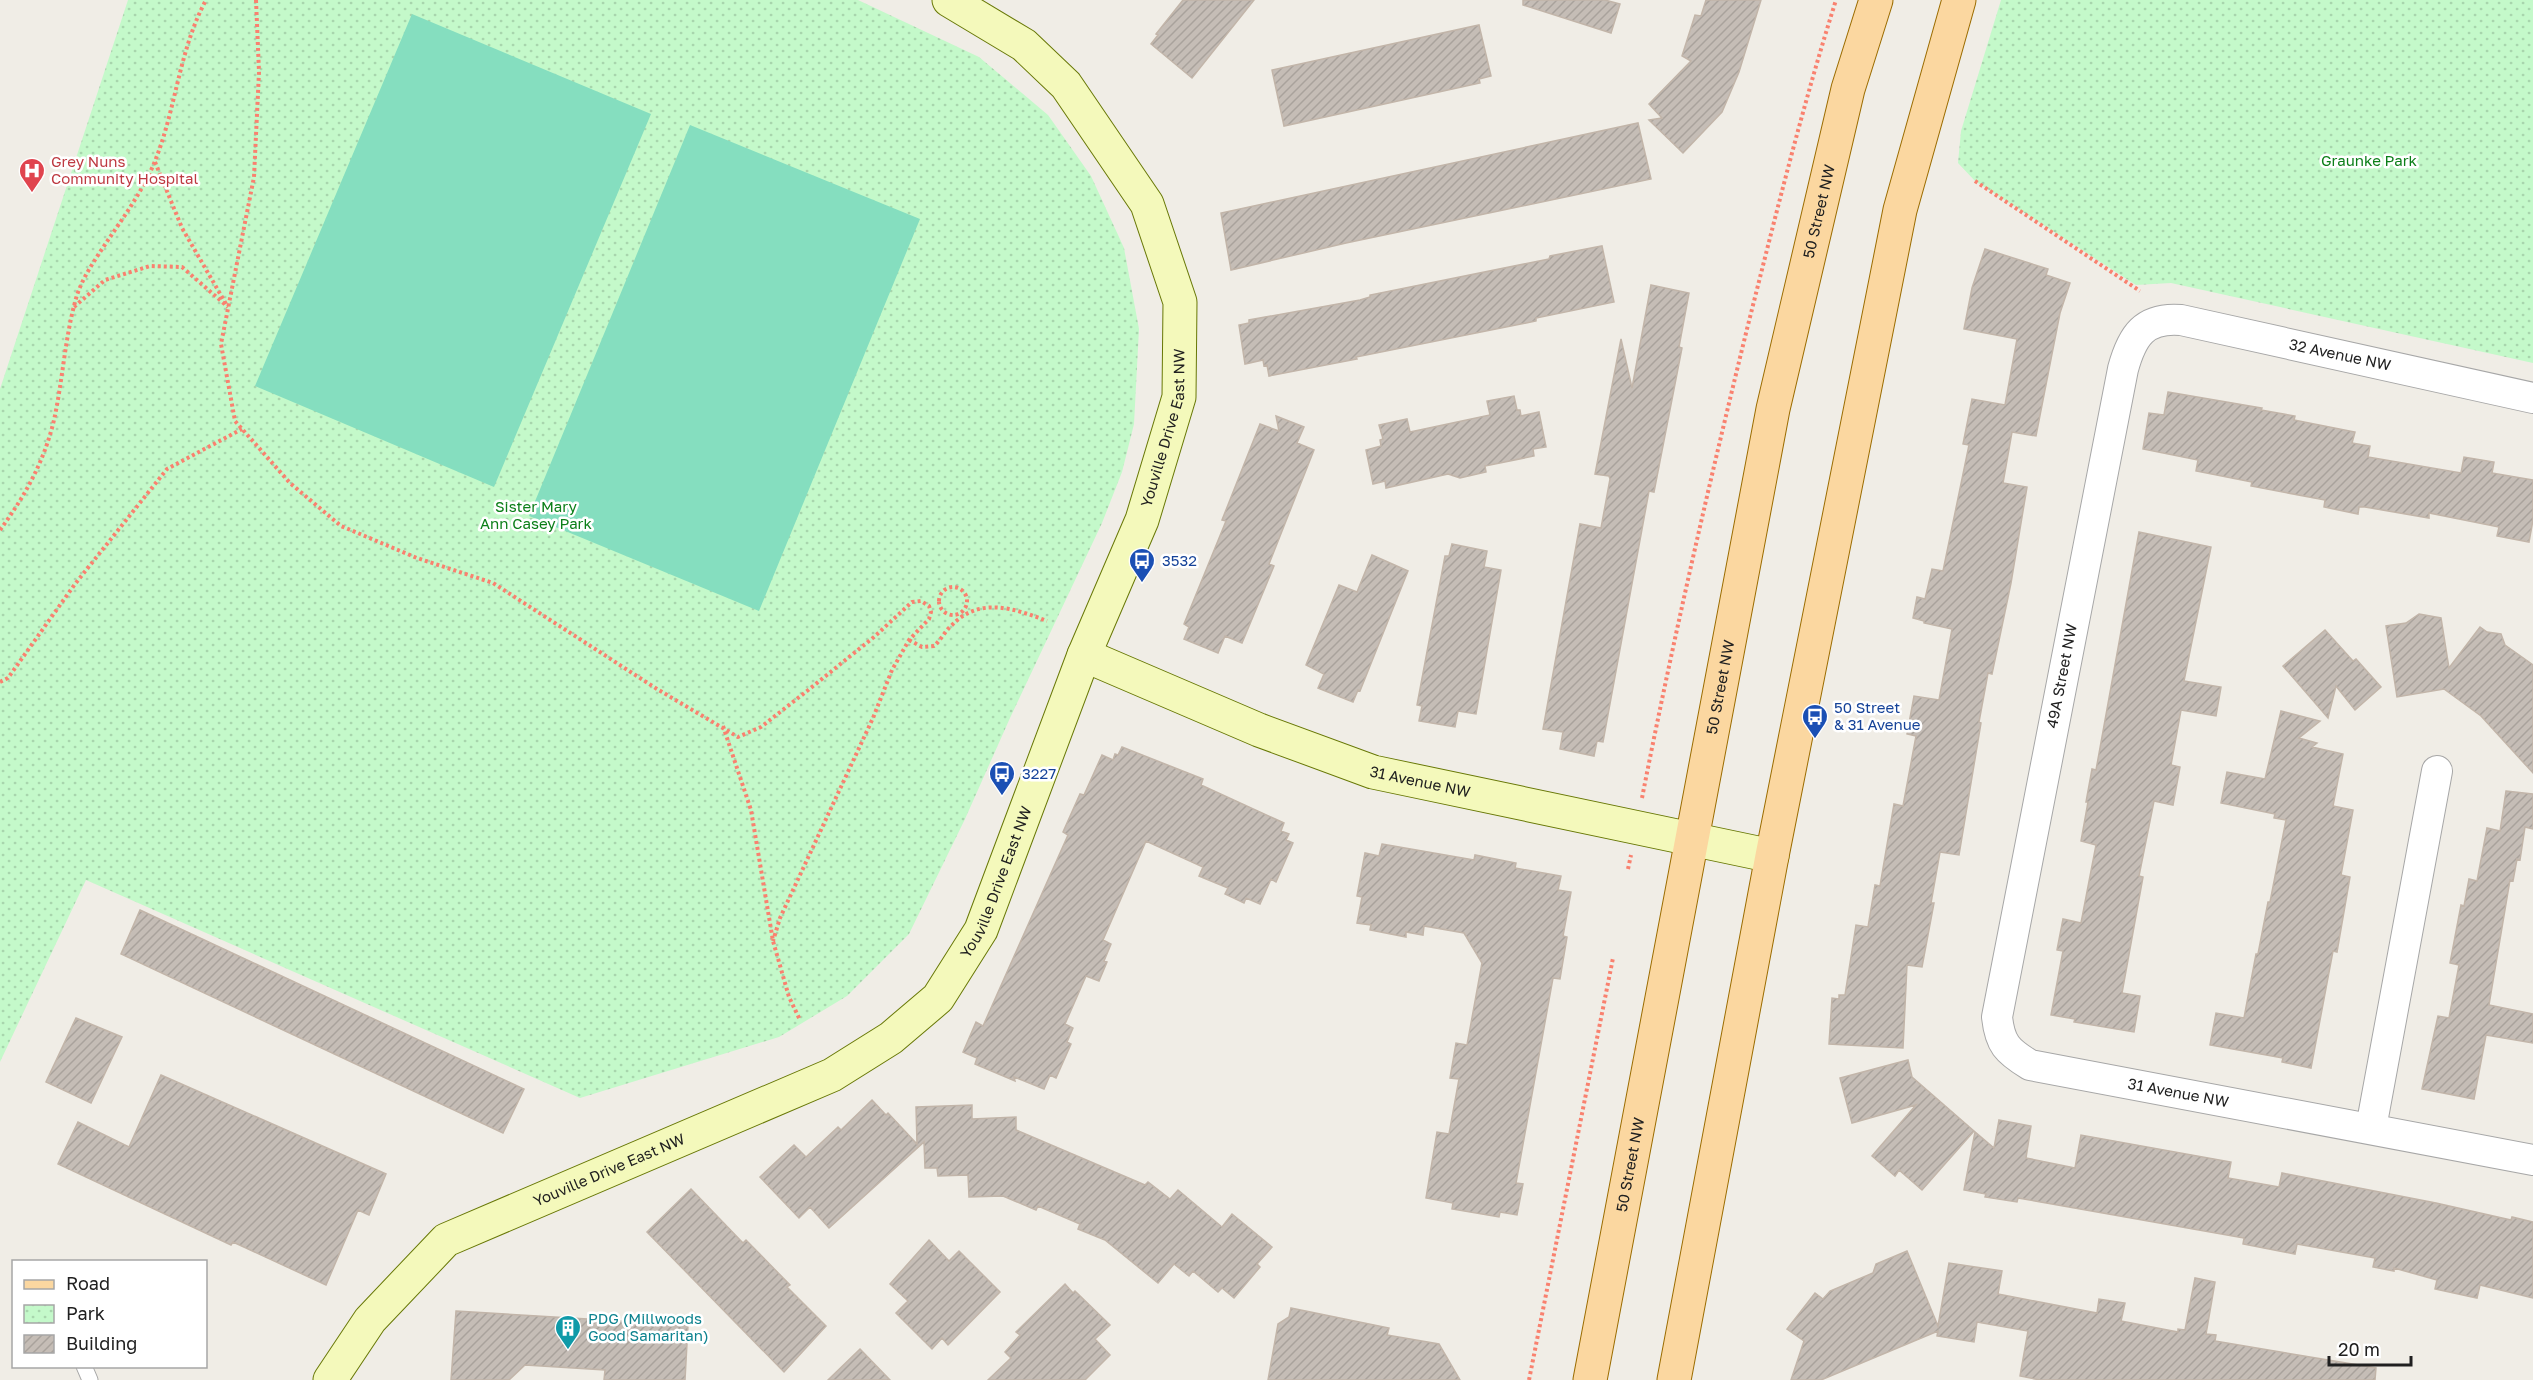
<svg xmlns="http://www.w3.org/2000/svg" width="2533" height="1380" font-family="'Golos Text',sans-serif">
  <defs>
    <pattern id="park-dots" width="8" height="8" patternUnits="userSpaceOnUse" patternTransform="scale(1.5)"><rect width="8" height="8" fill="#c4f9ca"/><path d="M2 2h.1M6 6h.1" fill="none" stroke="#a8d5ad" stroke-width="1.8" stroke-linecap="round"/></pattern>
    <pattern id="building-hatch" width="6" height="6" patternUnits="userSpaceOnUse" patternTransform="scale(1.5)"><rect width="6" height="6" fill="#c5bdb6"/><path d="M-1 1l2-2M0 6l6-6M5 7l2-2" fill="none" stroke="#a9a29c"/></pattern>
  </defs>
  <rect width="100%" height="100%" fill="#f0ede6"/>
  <path fill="url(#park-dots)" d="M 128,0 L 858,0 L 979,57 L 1048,115 L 1091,176 L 1124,248 L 1139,329 L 1134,424 L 1122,472 L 1102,523 L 1010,718 L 965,819 L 909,934 L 847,996 L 779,1037 L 580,1098 L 86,880 L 0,1062 L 0,389 Z
    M 2001,0 L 2533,0 L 2533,363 L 2171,283 L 2136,285 L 1975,181 L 1958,163 L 1961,131 Z"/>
  <path fill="#85debf" d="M 412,14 L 651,114 L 494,487 L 255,386 Z
    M 690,125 L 920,219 L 759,611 L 529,516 Z"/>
  <path fill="url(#building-hatch)" stroke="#c2b5a9" stroke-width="1.5" d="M 1183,0 L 1254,0 L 1192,78 L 1151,44 L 1158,35 L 1156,34 Z
    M 1523,0 L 1605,0 L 1620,4 L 1611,33 L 1523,5 Z
    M 1706,0 L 1761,0 L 1739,72 L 1722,112 L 1683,153 L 1649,120 L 1662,118 L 1649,104 L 1691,61 L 1682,56 L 1695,15 L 1701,16 Z
    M 1479,25 L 1491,76 L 1479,79 L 1480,83 L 1284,126 L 1272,70 Z
    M 1638,123 L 1651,179 L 1346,243 L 1231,270 L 1221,213 Z
    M 1602,246 L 1614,302 L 1536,318 L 1536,321 L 1356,357 L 1357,359 L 1269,376 L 1267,365 L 1264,366 L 1263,360 L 1245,364 L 1239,325 L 1249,323 L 1249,320 L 1360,300 L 1370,297 L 1370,295 L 1549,259 L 1550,256 Z
    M 1985,249 L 2048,269 L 2046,275 L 2070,283 L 2060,313 L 2036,436 L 2012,432 L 2003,483 L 2027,487 L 2011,583 L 1992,674 L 1988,673 L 1979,722 L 1981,723 L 1959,855 L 1940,852 L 1931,903 L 1934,903 L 1922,967 L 1907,965 L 1903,1048 L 1829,1044 L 1832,998 L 1839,999 L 1839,995 L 1845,995 L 1856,925 L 1868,927 L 1875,885 L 1880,886 L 1894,804 L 1903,806 L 1916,736 L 1907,734 L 1914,696 L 1939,700 L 1952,629 L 1924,623 L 1924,621 L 1913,618 L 1917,597 L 1925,599 L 1932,569 L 1943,571 L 1969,445 L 1963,444 L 1972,399 L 2005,405 L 2017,339 L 1964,329 L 1972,288 Z
    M 1651,285 L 1689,293 L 1679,347 L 1682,348 L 1654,492 L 1649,491 L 1603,742 L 1597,741 L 1594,756 L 1560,749 L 1563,732 L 1543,729 L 1580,524 L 1601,528 L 1610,479 L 1609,476 L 1595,474 L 1621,339 L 1632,388 Z
    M 2168,392 L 2262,408 L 2261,410 L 2295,416 L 2294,420 L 2355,432 L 2352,443 L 2370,446 L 2368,457 L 2461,473 L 2464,457 L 2494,462 L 2492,473 L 2533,480 L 2533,520 L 2529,542 L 2497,536 L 2499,527 L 2429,513 L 2429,518 L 2365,507 L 2359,507 L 2358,514 L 2324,507 L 2325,500 L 2251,486 L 2252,482 L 2196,471 L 2198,460 L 2143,449 L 2149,413 L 2164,415 Z
    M 1514,396 L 1517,410 L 1520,410 L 1521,416 L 1539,412 L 1546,447 L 1533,449 L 1534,456 L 1485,466 L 1486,472 L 1460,478 L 1448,474 L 1386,488 L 1385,481 L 1373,484 L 1366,450 L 1381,446 L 1380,440 L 1383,439 L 1379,425 L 1407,419 L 1410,432 L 1490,415 L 1487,401 Z
    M 1276,416 L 1304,427 L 1297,443 L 1314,450 L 1269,564 L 1274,566 L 1242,643 L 1225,636 L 1218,653 L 1184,639 L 1189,627 L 1184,624 L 1226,521 L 1222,520 L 1260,424 L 1279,431 Z
    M 2139,532 L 2211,547 L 2184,681 L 2221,687 L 2216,716 L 2181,710 L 2171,765 L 2180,767 L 2173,805 L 2154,801 L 2139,876 L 2143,877 L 2122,993 L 2140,996 L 2134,1032 L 2074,1022 L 2075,1019 L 2051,1015 L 2063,951 L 2057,950 L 2063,919 L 2081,923 L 2096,845 L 2081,841 L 2088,802 L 2086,802 L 2092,769 L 2096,770 Z
    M 1452,544 L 1487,551 L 1484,567 L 1501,570 L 1476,714 L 1458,711 L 1455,727 L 1419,721 L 1422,706 L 1417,705 L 1445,556 L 1449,556 Z
    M 1372,555 L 1408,571 L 1360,691 L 1358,690 L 1353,702 L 1318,688 L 1324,674 L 1306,665 L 1339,585 L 1357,592 Z
    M 2419,614 L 2441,618 L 2449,668 L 2480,627 L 2487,632 L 2501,634 L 2505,645 L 2533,665 L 2533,773 L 2481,716 L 2444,689 L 2397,697 L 2386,626 L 2406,623 Z
    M 2325,630 L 2353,661 L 2356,659 L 2381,687 L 2355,710 L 2336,686 L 2328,718 L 2283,666 Z
    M 2281,711 L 2320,721 L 2299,738 L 2317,743 L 2312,747 L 2343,754 L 2333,806 L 2353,810 L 2341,875 L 2350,877 L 2337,952 L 2333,951 L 2311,1068 L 2282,1062 L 2283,1058 L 2210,1045 L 2216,1013 L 2244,1018 L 2256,954 L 2258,954 L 2268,902 L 2270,902 L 2286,820 L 2274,818 L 2275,814 L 2221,803 L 2227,772 L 2265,779 Z
    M 1122,747 L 1203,779 L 1201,785 L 1284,823 L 1281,831 L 1289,834 L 1286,840 L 1293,843 L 1276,882 L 1271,879 L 1260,904 L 1246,898 L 1244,903 L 1225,894 L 1228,888 L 1199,876 L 1203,867 L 1146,841 L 1103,940 L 1111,944 L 1104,961 L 1107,962 L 1099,981 L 1086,976 L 1065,1024 L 1073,1028 L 1067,1042 L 1071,1044 L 1056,1078 L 1050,1075 L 1044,1089 L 1014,1077 L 1015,1081 L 975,1064 L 977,1058 L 963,1052 L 976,1022 L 983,1026 L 1068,835 L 1063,832 L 1080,794 L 1084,795 L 1102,755 L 1113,760 L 1115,754 L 1118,755 Z
    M 2506,791 L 2533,794 L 2533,829 L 2525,827 L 2520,860 L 2517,859 L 2513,881 L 2510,880 L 2489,1005 L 2533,1014 L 2533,1043 L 2486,1035 L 2474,1099 L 2422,1089 L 2438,1016 L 2449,1018 L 2459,965 L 2450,963 L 2461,905 L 2464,906 L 2469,879 L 2477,881 L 2487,828 L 2500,831 Z
    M 1382,844 L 1474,860 L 1475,855 L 1516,863 L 1515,868 L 1561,876 L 1558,890 L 1571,892 L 1563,936 L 1567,937 L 1560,979 L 1553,978 L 1516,1183 L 1523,1184 L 1517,1215 L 1500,1212 L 1499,1217 L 1452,1209 L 1453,1203 L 1426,1198 L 1437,1132 L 1449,1134 L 1459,1079 L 1450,1078 L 1456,1043 L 1467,1045 L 1482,963 L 1464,933 L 1424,926 L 1423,935 L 1406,932 L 1406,937 L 1370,930 L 1371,925 L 1357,923 L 1362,897 L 1357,896 L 1365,853 L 1379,856 Z
    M 140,910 L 524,1089 L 503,1133 L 121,954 Z
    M 76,1018 L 122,1037 L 91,1103 L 46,1082 Z
    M 1908,1060 L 1912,1077 L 1974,1131 L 1922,1190 L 1899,1170 L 1895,1176 L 1872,1156 L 1916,1105 L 1852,1123 L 1840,1078 Z
    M 161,1075 L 386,1174 L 369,1215 L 358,1210 L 326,1285 L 233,1242 L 231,1245 L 58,1164 L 78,1122 L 129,1147 Z
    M 872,1100 L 886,1115 L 888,1113 L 917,1144 L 916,1107 L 972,1105 L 972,1119 L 1016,1117 L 1016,1130 L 1145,1185 L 1148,1182 L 1170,1199 L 1178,1190 L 1222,1227 L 1232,1214 L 1272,1247 L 1257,1264 L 1260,1267 L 1234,1298 L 1222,1288 L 1218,1292 L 1193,1271 L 1189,1276 L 1174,1264 L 1158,1283 L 1105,1240 L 1078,1229 L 1080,1224 L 1038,1206 L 1036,1210 L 1003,1196 L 969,1197 L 968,1175 L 938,1176 L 937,1168 L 925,1168 L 924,1142 L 829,1228 L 810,1207 L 799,1218 L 760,1177 L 794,1145 L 806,1157 L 838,1127 L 841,1130 Z
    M 1999,1120 L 2031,1126 L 2026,1158 L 2075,1168 L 2081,1135 L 2231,1162 L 2228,1178 L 2279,1187 L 2282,1173 L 2436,1203 L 2511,1220 L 2512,1217 L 2533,1222 L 2533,1298 L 2480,1285 L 2477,1298 L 2435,1289 L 2437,1280 L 2394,1268 L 2394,1271 L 2373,1267 L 2375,1258 L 2297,1244 L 2295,1254 L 2243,1244 L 2244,1238 L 2018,1198 L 2017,1202 L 1985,1197 L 1986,1194 L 1964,1190 L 1975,1132 L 1994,1148 Z
    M 691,1189 L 743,1243 L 746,1240 L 790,1285 L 787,1287 L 826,1326 L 784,1372 L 647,1232 Z
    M 929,1240 L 949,1261 L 959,1251 L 1000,1292 L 948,1345 L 942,1338 L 932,1349 L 896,1313 L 908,1301 L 890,1284 Z
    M 1907,1251 L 1938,1326 L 1949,1263 L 2002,1271 L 1998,1294 L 2097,1313 L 2099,1299 L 2125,1303 L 2121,1321 L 2178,1332 L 2178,1329 L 2185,1330 L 2195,1278 L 2215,1282 L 2206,1334 L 2216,1335 L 2215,1341 L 2376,1368 L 2375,1380 L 2040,1380 L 2020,1376 L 2028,1331 L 1977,1322 L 1974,1342 L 1937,1336 L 1938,1331 L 1821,1380 L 1791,1380 L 1804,1341 L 1787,1329 L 1815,1293 L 1823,1299 L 1830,1291 L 1873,1273 L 1876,1264 Z
    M 1065,1284 L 1073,1293 L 1075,1291 L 1110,1325 L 1095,1339 L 1110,1355 L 1085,1380 L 988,1380 L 1011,1358 L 1005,1352 L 1020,1335 L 1016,1332 Z
    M 1291,1308 L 1389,1328 L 1387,1335 L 1439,1344 L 1460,1380 L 1268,1380 L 1278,1324 L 1289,1317 Z
    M 456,1311 L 688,1325 L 685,1380 L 604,1380 L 605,1370 L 525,1365 L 509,1380 L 451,1380 Z
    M 860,1349 L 890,1380 L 828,1380 Z"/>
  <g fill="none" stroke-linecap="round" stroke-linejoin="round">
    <defs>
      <path id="lane" d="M 84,1366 L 90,1380"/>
      <g id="street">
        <path id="s1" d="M 2533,398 L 2181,320 C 2144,317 2132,336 2123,369 L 1997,1017 C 2000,1044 2007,1051 2030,1065 L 2533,1160"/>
        <path d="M 2371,1128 L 2437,771"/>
      </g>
      <g id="secondary">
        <path id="s2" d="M 1084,655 L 1259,730 L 1373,772 L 1772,856"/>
        <path id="s3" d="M 330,1380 L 370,1320 L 446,1240 L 832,1075 L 891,1038 L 938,998 L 981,930 L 1084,655 L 1142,520 L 1179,397 L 1180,302 L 1147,204 L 1066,85 L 1024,45 L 949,0"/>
      </g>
      <g id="primary">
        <path id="s4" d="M 1590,1380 L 1773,409 L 1848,89 L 1876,0"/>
        <path d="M 1674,1380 L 1772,856 L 1900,210 L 1959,0"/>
      </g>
    </defs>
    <use href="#lane" stroke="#a7a7a7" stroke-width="17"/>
    <use href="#street" stroke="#a7a7a7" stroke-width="32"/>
    <use href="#secondary" stroke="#687806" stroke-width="35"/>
    <use href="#primary" stroke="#9b6c01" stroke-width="35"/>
    <path stroke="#f9816f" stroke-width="4" stroke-dasharray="3 3" stroke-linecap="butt" d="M 256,0 L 259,72 L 254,177 L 221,344 L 235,421 L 290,483 L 341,526 L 417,558 L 493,583 L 657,689 L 738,737 L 761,727 L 807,691 L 874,637 L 912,602 L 921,601 L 929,606 L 931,612 L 929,619 L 909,640 L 892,670 L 873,718 L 780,918 L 773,941
      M 155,162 L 182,228 L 226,304
      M 1975,181 L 2140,291
      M 74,307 L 105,280 L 150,266 L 182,267 L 228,307
      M 0,530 C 25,496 44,462 54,420 C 63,379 65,335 77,295 C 84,275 95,260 106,243 C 123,218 144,189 155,161 C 176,109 179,50 206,0
      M939 601a14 14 0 1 1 28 0a14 14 0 1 1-28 0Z
      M 909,640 L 922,647 L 934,646 C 941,640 945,631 952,625 C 980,596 1016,609 1047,621
      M 0,682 L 8,678 L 75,584 L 167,469 L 242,429
      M 723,726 L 751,810 L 773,941 L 789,997 L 800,1020
      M 1642,798 C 1673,640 1709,484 1747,329 C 1775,218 1802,108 1836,0
      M 1628,869 L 1631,855
      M 1529,1380 L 1613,958"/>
    <use href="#lane" stroke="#fff" stroke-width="15"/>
    <use href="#street" stroke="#fff" stroke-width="30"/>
    <use href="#secondary" stroke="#f4f9bb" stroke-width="33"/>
    <use href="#primary" stroke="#fbd7a0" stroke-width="33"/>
  </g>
  <defs>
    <symbol id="hospital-pin" viewBox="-11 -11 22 30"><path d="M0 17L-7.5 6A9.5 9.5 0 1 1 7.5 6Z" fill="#e0444e" stroke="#fff"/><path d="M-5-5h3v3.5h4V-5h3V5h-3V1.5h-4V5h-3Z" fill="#fff"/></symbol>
    <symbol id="bus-pin" viewBox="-11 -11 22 30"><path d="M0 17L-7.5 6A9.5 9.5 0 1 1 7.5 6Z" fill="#1a4fb4" stroke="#fff"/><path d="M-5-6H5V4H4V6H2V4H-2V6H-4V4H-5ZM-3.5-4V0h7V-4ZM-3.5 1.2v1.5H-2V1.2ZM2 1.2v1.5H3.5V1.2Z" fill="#fff"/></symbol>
    <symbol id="building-pin" viewBox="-11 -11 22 30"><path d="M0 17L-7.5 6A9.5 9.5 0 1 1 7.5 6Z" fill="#0f9aa8" stroke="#fff"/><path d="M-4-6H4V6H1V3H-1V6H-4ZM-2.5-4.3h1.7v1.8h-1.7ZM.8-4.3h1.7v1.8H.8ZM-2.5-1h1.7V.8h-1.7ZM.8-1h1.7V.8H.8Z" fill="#fff"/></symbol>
  </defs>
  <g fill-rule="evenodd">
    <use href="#hospital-pin" x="17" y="156" width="30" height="40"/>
    <use href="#bus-pin" x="1127" y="546" width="30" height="40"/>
    <use href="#bus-pin" x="1800" y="702" width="30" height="40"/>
    <use href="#bus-pin" x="987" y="759" width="30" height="40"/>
    <use href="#building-pin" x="553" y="1313" width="30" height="40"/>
  </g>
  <g text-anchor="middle" stroke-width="5" stroke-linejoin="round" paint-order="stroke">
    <g font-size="15" fill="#0c7f19" stroke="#fff">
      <text x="2369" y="166">Graunke Park</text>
      <text x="536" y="512">Sister Mary<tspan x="536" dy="17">Ann Casey Park</tspan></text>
    </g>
    <g font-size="15" fill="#be3a42" stroke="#fff" text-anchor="start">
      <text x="51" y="167">Grey Nuns<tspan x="51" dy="17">Community Hospital</tspan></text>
    </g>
    <g font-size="15" fill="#202020" stroke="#fff">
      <text dy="5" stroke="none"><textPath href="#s4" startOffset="1191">50 Street NW</textPath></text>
      <text transform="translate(2340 355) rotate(12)" y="5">32 Avenue NW</text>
      <text dy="5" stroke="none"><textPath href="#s3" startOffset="1350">Youville Drive East NW</textPath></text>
      <text transform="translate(2062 676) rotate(-79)" y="5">49A Street NW</text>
      <text dy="5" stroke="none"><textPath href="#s4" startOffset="705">50 Street NW</textPath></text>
      <text dy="5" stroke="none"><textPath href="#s2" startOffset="360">31 Avenue NW</textPath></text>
      <text dy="5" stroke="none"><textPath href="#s3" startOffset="864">Youville Drive East NW</textPath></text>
      <text dy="5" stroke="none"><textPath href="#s1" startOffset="1318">31 Avenue NW</textPath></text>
      <text dy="5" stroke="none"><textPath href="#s4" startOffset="219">50 Street NW</textPath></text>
      <text dy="5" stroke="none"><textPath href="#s3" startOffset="360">Youville Drive East NW</textPath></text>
    </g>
    <g font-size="15" fill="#164399" stroke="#fff" text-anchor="start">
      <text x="1162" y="566">3532</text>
      <text x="1834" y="713">50 Street<tspan x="1834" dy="17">&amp; 31 Avenue</tspan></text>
      <text x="1022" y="779">3227</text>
    </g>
    <g font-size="15" fill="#0d838f" stroke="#fff" text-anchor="start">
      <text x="588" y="1324">PDG (Millwoods<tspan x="588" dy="17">Good Samaritan)</tspan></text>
    </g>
  </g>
  <rect x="12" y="1260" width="195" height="108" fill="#ffffff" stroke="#a6a6a6" stroke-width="1.5"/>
  <rect x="24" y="1280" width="30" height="9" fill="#fbd7a0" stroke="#a6a6a6" stroke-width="1.5"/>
  <text x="66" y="1290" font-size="18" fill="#202020">Road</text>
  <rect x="24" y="1305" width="30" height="18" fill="url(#park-dots)" stroke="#a6a6a6" stroke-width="1.5"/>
  <text x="66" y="1320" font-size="18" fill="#202020">Park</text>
  <rect x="24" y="1335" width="30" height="18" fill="url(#building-hatch)" stroke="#a6a6a6" stroke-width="1.5"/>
  <text x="66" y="1350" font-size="18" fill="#202020">Building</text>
  <path d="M2329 1356v9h82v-9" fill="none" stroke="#202020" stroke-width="3"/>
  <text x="2338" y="1356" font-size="18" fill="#202020" stroke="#ffffff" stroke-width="4.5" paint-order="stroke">20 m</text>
</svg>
